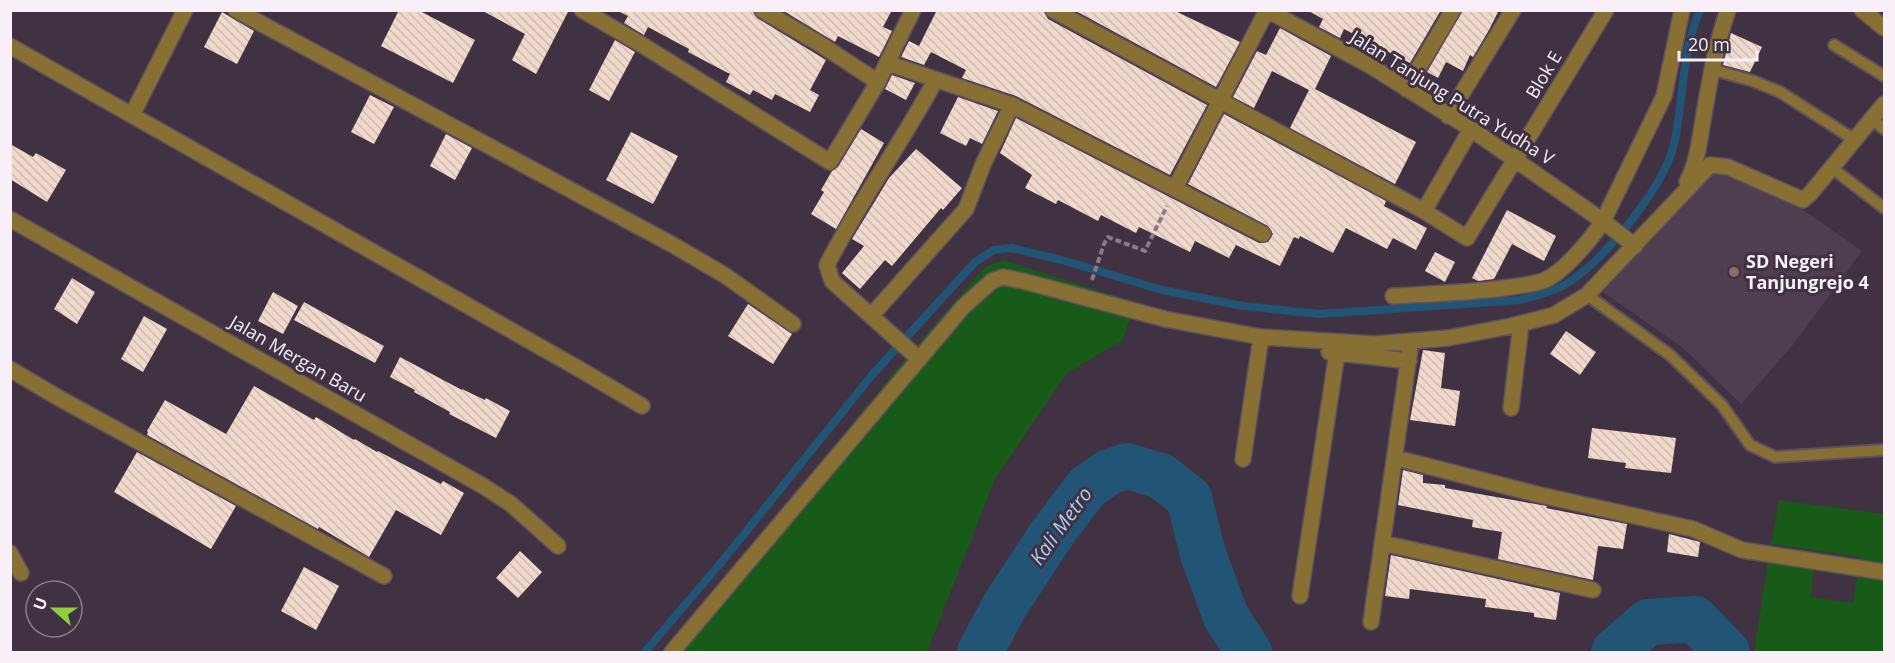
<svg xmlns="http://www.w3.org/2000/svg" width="1895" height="663" font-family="'Open Sans',sans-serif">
  <defs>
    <pattern id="building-back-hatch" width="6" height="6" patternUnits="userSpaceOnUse" patternTransform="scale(1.5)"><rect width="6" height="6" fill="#f0d8cb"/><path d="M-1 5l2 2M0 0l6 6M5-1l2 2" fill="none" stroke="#cfbbb1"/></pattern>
  </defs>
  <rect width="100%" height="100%" fill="#403242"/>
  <path fill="#4f3d50" d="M 1723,169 L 1799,207 L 1862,251 L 1792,346 L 1741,404 L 1683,348 L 1603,292 L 1708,175 L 1715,170 Z"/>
  <path fill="#185a17" d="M 1003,260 L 1135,302 L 1123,340 L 1067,373 L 995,479 L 927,652 L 687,652 L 672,643 L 911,352 L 985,267 Z
    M 1779,500 L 1884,514 L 1884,652 L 1754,652 L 1768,561 L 1814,568 L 1811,597 L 1853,603 L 1860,557 L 1771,544 Z"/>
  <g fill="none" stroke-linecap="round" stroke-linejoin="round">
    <path stroke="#225475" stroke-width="8" d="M 645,652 L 724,559 L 872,375 L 975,262 L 994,250 L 1011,248 L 1062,260 L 1162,290 L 1243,306 L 1320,314 L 1520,300 C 1539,295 1560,290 1575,278 C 1609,253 1665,185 1674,144 C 1684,100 1681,53 1700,10"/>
    <path stroke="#225475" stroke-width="46" d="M 980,652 L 1005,605 L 1053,532 L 1087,487 L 1109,472 L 1127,466 L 1161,476 L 1189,498 L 1203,554 L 1226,617 L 1249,652
      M 1614,652 L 1648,622 L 1695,619 L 1727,652"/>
  </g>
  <path fill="url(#building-back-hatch)" d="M 399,10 L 418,10 L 475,40 L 453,83 L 381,46 Z
    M 481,10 L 569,10 L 536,74 L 512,60 L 525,34 Z
    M 616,10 L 752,10 L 757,18 L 826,60 L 810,90 L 819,95 L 810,112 L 775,94 L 772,100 L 753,90 L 750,95 L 726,82 L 730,74 L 688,52 L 689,49 L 648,27 L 644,35 L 624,23 L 628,16 Z
    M 782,10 L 892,10 L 883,27 L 892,31 L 879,57 L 838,36 L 835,42 Z
    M 937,10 L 1043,10 L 1048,19 L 1207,105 L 1170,175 L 1016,96 L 962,78 L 966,70 L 931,52 L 924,65 L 901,57 L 909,41 L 919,46 Z
    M 1074,10 L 1173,10 L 1240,42 L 1216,87 Z
    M 1307,10 L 1441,10 L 1410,63 L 1344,29 L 1340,38 L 1319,27 L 1323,19 Z
    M 1463,10 L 1499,10 L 1489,30 L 1473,57 L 1470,55 L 1463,71 L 1446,62 L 1438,78 L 1427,72 Z
    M 222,12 L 254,31 L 237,64 L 204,47 Z
    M 1280,28 L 1331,56 L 1315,89 L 1416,142 L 1395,184 L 1290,128 L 1309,90 L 1272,71 L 1254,108 L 1233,97 L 1257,51 L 1266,55 Z
    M 1731,33 L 1762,47 L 1750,72 L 1723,65 Z
    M 615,40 L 635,52 L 609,101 L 589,90 Z
    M 892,75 L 915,83 L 906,100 L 885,89 Z
    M 370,95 L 394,107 L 374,144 L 351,132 Z
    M 958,97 L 998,111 L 982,144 L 970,138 L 966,146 L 940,133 Z
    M 1224,114 L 1386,201 L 1384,206 L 1427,228 L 1416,250 L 1393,238 L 1387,249 L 1346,228 L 1333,253 L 1300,236 L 1299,239 L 1294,237 L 1280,266 L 1236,245 L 1229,258 L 1195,241 L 1190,252 L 1139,227 L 1136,233 L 1101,215 L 1098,221 L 1058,200 L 1056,204 L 1025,188 L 1032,175 L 1000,153 L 1016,118 L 1259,243 L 1268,242 L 1273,234 L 1268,226 L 1188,184 Z
    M 861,129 L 884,143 L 836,229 L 811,214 L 824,192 L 821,190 L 832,171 L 838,167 Z
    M 631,132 L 678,156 L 653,204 L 606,180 Z
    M 446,134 L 472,148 L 455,180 L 430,166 Z
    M 10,144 L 33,157 L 36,153 L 66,170 L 47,202 L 10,179 Z
    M 916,149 L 962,188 L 943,210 L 941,208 L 892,266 L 885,260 L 860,289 L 842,273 L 864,246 L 852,239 L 889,178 Z
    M 1507,210 L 1556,236 L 1544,261 L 1512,244 L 1494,279 L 1478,281 L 1472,278 Z
    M 1435,252 L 1455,262 L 1445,282 L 1425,271 Z
    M 72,278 L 95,292 L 77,324 L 54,309 Z
    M 273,292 L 298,306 L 283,334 L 258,321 Z
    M 304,302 L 384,346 L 375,363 L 294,320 Z
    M 748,304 L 792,334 L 773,364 L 728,336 Z
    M 144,316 L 167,329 L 143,372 L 121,359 Z
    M 1566,331 L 1596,352 L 1580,375 L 1550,354 Z
    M 1423,350 L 1445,353 L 1441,388 L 1460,391 L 1455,426 L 1410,420 Z
    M 400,357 L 462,390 L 462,389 L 485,400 L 486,398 L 510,411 L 496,438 L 449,414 L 450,412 L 414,392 L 415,390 L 390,377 Z
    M 254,386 L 314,420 L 316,417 L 354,440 L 355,439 L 377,452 L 378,451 L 441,484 L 443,481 L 464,493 L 441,535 L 396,510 L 369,557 L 319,527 L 318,529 L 147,435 L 148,432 L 147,431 L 165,400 L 226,434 Z
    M 1592,428 L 1676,438 L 1671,473 L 1625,468 L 1626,463 L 1588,458 Z
    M 137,452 L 236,506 L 211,549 L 114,492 Z
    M 1403,470 L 1423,475 L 1423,483 L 1445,485 L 1445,488 L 1547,506 L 1546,508 L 1627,524 L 1623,549 L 1598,546 L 1593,580 L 1498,559 L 1502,532 L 1472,527 L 1473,520 L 1398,505 Z
    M 1669,534 L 1700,542 L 1698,557 L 1667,552 Z
    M 520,551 L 542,572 L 518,598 L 496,578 Z
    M 1391,555 L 1560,593 L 1556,620 L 1534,617 L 1534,613 L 1485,607 L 1486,599 L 1410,589 L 1409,599 L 1385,596 Z
    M 304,567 L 339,586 L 316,630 L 281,611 Z"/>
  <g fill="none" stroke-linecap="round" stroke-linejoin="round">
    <defs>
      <path id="service" d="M 1834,45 L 1884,76
        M 1721,72 L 1753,81 L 1780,92 L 1855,140
        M 1872,119 L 1884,129
        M 1832,168 L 1884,208
        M 1587,295 L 1670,355 L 1722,405 L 1750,445 L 1775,457 L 1884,450"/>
      <path id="minor" d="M 236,10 L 673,245 L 726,276 L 793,324
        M 582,10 L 639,43 L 830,162 L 878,82 L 887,63 L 1012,105 L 1263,234
        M 762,10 L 820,44 L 878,82
        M 1053,10 L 1424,211 L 1471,129
        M 1267,10 L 1369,65 L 1471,129 L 1603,221 L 1635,246
        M 1862,10 L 1884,28
        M 10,46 L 581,370 L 642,406
        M 887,63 L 913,10
        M 1406,89 L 1453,10
        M 132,115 L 185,10
        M 1448,116 L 1513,10
        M 1687,182 C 1698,161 1700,137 1704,114 C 1710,79 1716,44 1728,10
        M 1175,188 L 1267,10
        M 1424,211 L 1467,238 L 1606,10
        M 10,219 L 483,486 L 511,504 L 558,546
        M 1393,296 C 1430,294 1467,293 1504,288 C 1517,286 1533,285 1545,280 C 1564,272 1592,238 1603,221 L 1664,96 L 1682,10
        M 871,316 L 966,209 L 984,162 L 1012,105
        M 1329,352 L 1409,361
        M 919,359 L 832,281 L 827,265 C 859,202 901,144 935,81
        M 10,369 L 57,397 L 384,576
        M 1511,408 L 1521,324
        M 1396,458 L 1540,495 L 1693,529 L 1742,550 L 1884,572
        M 1243,459 L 1261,337
        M 1382,543 L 1593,590
        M 10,553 L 21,573
        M 1300,596 L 1337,353
        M 1371,622 L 1411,342
        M 672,652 L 963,307 L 992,281 L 1003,277 L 1023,281 L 1165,319 L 1261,337 L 1375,344 L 1448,338 L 1511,326 L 1554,315 L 1587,295 L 1710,165 L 1728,167 L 1803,200 L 1810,194 L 1884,104"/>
    </defs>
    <use href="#service" stroke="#5d505f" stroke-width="14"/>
    <use href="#minor" stroke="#5d505f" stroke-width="18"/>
    <path stroke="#887c89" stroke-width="4" stroke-dasharray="6 3" stroke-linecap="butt" d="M 1092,280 L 1104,244 L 1108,237 L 1145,251 L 1167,206"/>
    <use href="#service" stroke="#887034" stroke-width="10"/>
    <use href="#minor" stroke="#887034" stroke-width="15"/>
  </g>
  <circle fill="#8d6e63" stroke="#403242" stroke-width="2" cx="1734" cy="272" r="6"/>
  <g text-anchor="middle" stroke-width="6" stroke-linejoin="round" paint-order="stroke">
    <g font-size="18" fill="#f8eff9" stroke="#403242">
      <text transform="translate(1544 75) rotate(-59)" y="6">Blok E</text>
      <text transform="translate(1452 98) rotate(32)" y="6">Jalan Tanjung Putra Yudha V</text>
      <text transform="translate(298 359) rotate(30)" y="6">Jalan Mergan Baru</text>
    </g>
    <g font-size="18" font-weight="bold" fill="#f8eff9" stroke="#403242" text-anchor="start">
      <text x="1746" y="268">SD Negeri<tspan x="1746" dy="21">Tanjungrejo 4</tspan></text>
    </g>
    <g font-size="20" font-style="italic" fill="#a6d0f0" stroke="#403242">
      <text transform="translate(1061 526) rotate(-54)" y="7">Kali Metro</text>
    </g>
  </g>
  <rect width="1895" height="663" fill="none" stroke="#f8eff9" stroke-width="24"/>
  <g transform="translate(54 609) rotate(291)"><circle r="28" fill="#403242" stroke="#8a7e8b" stroke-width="1.5"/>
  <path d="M0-4.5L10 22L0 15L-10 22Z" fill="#91cd40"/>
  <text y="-9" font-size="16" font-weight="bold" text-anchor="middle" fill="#f8eff9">U</text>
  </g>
  <path d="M1679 51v9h78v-9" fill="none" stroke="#f8eff9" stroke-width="3"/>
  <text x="1688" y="51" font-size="18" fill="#f8eff9" stroke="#403242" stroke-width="4.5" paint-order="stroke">20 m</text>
</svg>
